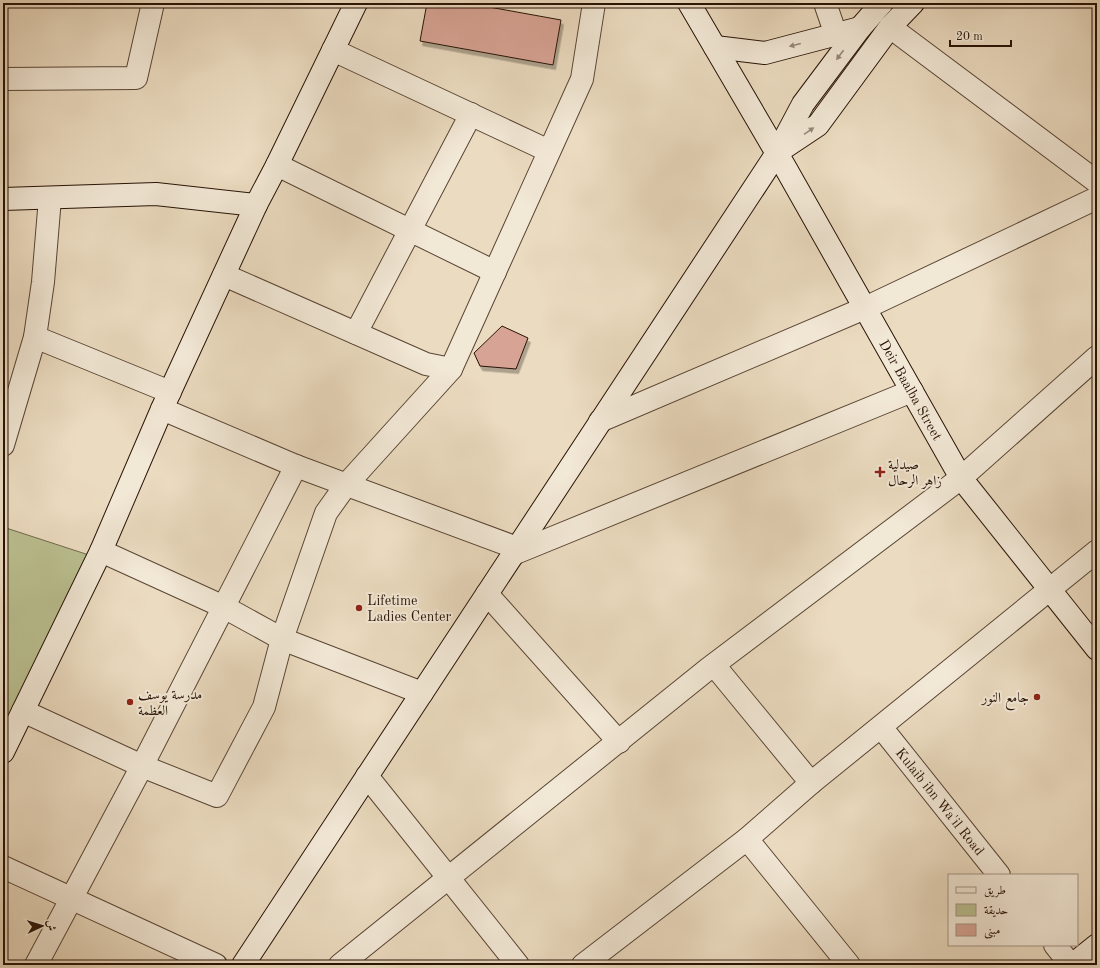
<svg xmlns="http://www.w3.org/2000/svg" width="1100" height="968" font-family="'Old Standard TT',Amiri,serif">
  <defs>
    <filter id="shadow"><feDropShadow dx="2.5" dy="4.5" stdDeviation="0" flood-color="#0004"/></filter>
  </defs>
  <rect width="100%" height="100%" fill="#ebdbc0"/>
  <filter id="stains"><feTurbulence type="fractalNoise" baseFrequency=".005" numOctaves="4"/><feColorMatrix values="0 0 0 0 .2 0 0 0 0 .09 0 0 0 0 .02 0 0 0 .5 -.17"/></filter>
  <radialGradient id="worn" r=".72"><stop offset=".6" stop-color="#630" stop-opacity="0"/><stop offset="1" stop-color="#630" stop-opacity=".3"/></radialGradient>
  <path fill="#babf90" stroke="#71694b" d="M 3,527 L 95,557 L 3,727 Z"/>
  <path fill="#d7a394" stroke="#281306" filter="url(#shadow)" d="M 427,3 L 467,3 L 561,20 L 553,65 L 420,41 Z
    M 502,326 L 528,338 L 516,369 L 480,366 L 474,353 Z"/>
  <g fill="none" stroke-linecap="round" stroke-linejoin="round">
    <defs>
      <g id="street">
        <path d="M 825,3 L 836,35"/>
        <path d="M 890,27 L 1097,182"/>
        <path d="M 333,50 L 549,151"/>
        <path d="M 3,79 L 136,78 L 153,3"/>
        <path d="M 277,165 L 495,272"/>
        <path d="M 224,275 L 426,364 L 451,369"/>
        <path d="M 356,333 L 471,114"/>
        <path d="M 35,337 L 170,392"/>
        <path d="M 162,409 L 296,466 L 517,548"/>
        <path d="M 600,421 L 865,308 L 1097,198"/>
        <path d="M 3,445 L 35,337 L 43,282 L 50,198"/>
        <path d="M 101,551 L 224,607 L 282,639 L 422,693"/>
        <path d="M 513,554 L 912,391"/>
        <path d="M 487,594 L 619,742"/>
        <path d="M 714,665 L 811,783"/>
        <path d="M 23,711 L 142,766 L 217,796 L 264,707 L 282,639 L 326,513 L 346,485 L 451,369 L 582,79 L 594,3"/>
        <path id="s1" d="M 881,727 L 999,875"/>
        <path d="M 367,776 L 518,965"/>
        <path d="M 747,839 L 849,965"/>
        <path d="M 3,867 L 216,965"/>
        <path d="M 1055,945 L 1071,965"/>
        <path d="M 36,965 L 142,766 L 296,466"/>
        <path d="M 340,965 L 708,669 L 961,478 L 1097,357"/>
        <path d="M 583,965 L 747,839 L 811,783 L 1097,551"/>
      </g>
      <g id="secondary">
        <path id="s2" d="M 689,3 L 785,167 L 961,478 L 1097,649"/>
        <path d="M 715,47 L 765,53 L 860,28"/>
        <path d="M 779,151 L 818,125 L 890,27 L 913,3"/>
        <path d="M 3,199 L 156,194 L 256,205"/>
        <path d="M 3,752 L 101,551 L 162,409 L 256,205 L 277,165 L 356,3"/>
        <path d="M 243,965 L 777,153 L 803,104 L 860,28 L 882,3"/>
        <path d="M 1072,965 L 1097,945"/>
      </g>
    </defs>
    <use href="#street" stroke="#594534" stroke-width="24"/>
    <use href="#secondary" stroke="#281306" stroke-width="24"/>
    <use href="#street" stroke="#f2e8d6" stroke-width="22"/>
    <use href="#secondary" stroke="#f2e8d6" stroke-width="22"/>
  </g>
  <defs><path id="oneway-solid" d="M-6-.8H1V-3.2L6.5 0L1 3.2V.8H-6Z"/></defs>
  <g fill="#978878">
    <use href="#oneway-solid" transform="translate(795 45) rotate(166)"/>
    <use href="#oneway-solid" transform="translate(840 55) rotate(127)"/>
    <use href="#oneway-solid" transform="translate(809 131) rotate(-34)"/>
  </g>
  <g fill="#8f2418" stroke="#f2e8d6" stroke-width="1.5">
    <path d="M878 466h4v4h4v4h-4v4h-4v-4h-4v-4h4z"/>
    <circle cx="359" cy="608" r="4"/>
    <circle cx="1037" cy="697" r="4"/>
    <circle cx="130" cy="702" r="4"/>
  </g>
  <g text-anchor="middle" stroke-width="4" stroke-linejoin="round" paint-order="stroke">
    <g font-size="14" fill="#281306" stroke="#f2e8d6">
      <text dy="5" stroke="none"><textPath href="#s2" startOffset="446">Deir Baalba Street</textPath></text>
      <text dy="5" stroke="none"><textPath href="#s1" startOffset="95">Kulaib ibn Wa'il Road</textPath></text>
    </g>
    <g font-size="14" fill="#281306" stroke="#f2e8d6" text-anchor="start">
      <text x="888" y="469">صيدلية<tspan x="888" dy="16">زاهر الرحال</tspan></text>
      <text x="367" y="605">Lifetime<tspan x="367" dy="16">Ladies Center</tspan></text>
      <text x="138" y="699">مدرسة يوسف<tspan x="138" dy="16">العظمة</tspan></text>
      <text x="1029" y="702" text-anchor="end">جامع النور</text>
    </g>
  </g>
  <rect width="1100" height="968" fill="none" stroke="#ebdbc0" stroke-width="16"/>
  <rect x="4" y="4" width="1092" height="960" fill="none" stroke="#281306" stroke-width="2"/>
  <rect x="8" y="8" width="1084" height="952" fill="none" stroke="#281306"/>
  <rect x="948" y="874" width="130" height="72" fill="#f2e8d6" stroke="#a19383"/>
  <rect x="956" y="887" width="20" height="6" fill="#f2e8d6" stroke="#a19383"/>
  <text x="984" y="894" font-size="12" fill="#281306">طريق</text>
  <rect x="956" y="904" width="20" height="12" fill="#babf90" stroke="#a19383"/>
  <text x="984" y="914" font-size="12" fill="#281306">حديقة</text>
  <rect x="956" y="924" width="20" height="12" fill="#d7a394" stroke="#a19383"/>
  <text x="984" y="934" font-size="12" fill="#281306">مبنى</text>
  <g transform="translate(42 926) rotate(86)" stroke="#f2e8d6" stroke-width="3" paint-order="stroke">
  <path d="M0-3L7 15L0 10L-7 15Z" fill="#281306"/>
  <text y="-6" font-size="11" font-weight="bold" text-anchor="middle" fill="#281306">ش</text>
  </g>
  <path d="M950 40v6h61v-6" fill="none" stroke="#281306" stroke-width="2"/>
  <text x="956" y="40" font-size="12" fill="#281306" stroke="#f2e8d6" stroke-width="3" paint-order="stroke">20 m</text>
  <rect width="100%" height="100%" filter="url(#stains)"/>
  <rect width="100%" height="100%" fill="url(#worn)"/>
</svg>
